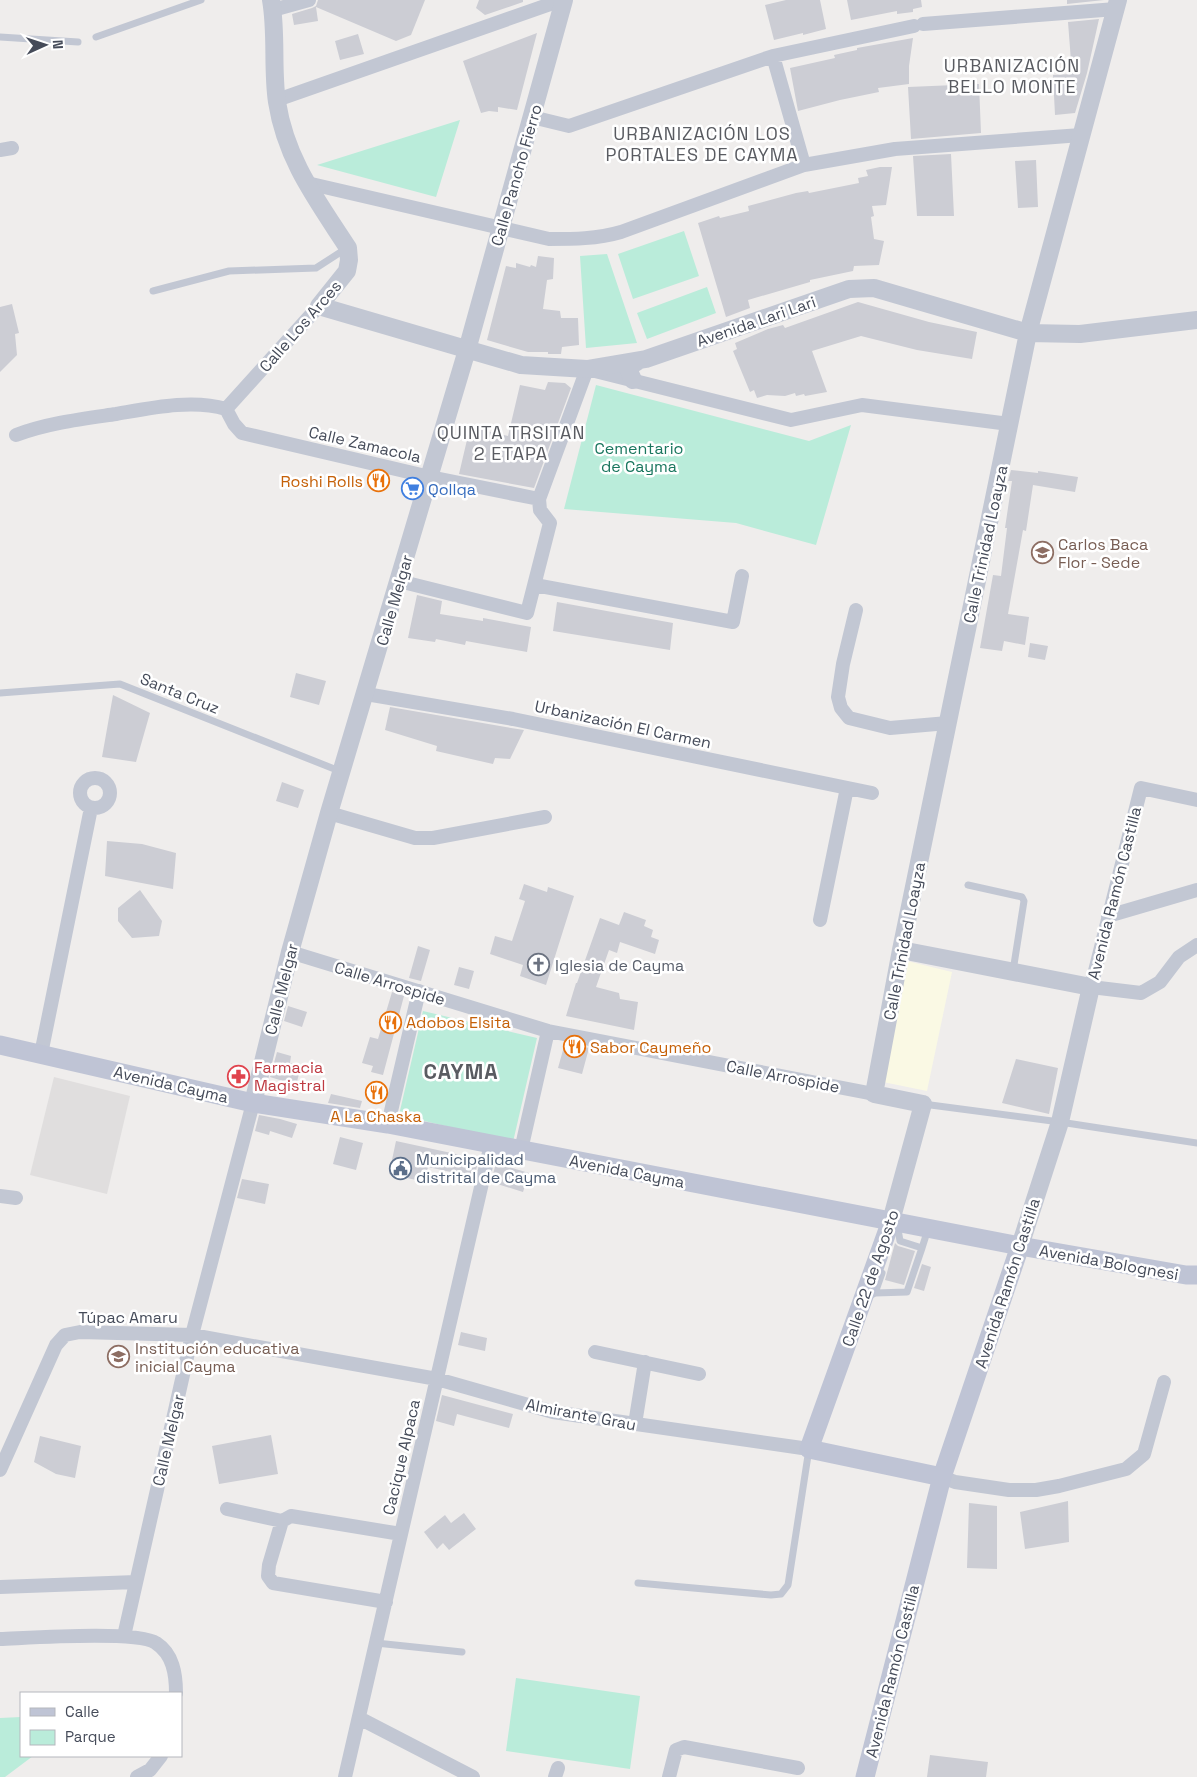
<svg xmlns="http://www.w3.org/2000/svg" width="1197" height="1777" font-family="'Space Grotesk',sans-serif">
  <rect width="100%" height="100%" fill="#efedec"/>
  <path fill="#faf9e4" d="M 907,961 L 952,972 L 927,1091 L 883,1082 Z"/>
  <path fill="#e0dede" d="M 54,1077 L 130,1096 L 107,1194 L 30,1175 Z"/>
  <path fill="#baecda" d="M 460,120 L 436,197 L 317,165 Z
    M 684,231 L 699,276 L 633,299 L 618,254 Z
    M 607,254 L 637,343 L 586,348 L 580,256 Z
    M 707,287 L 716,313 L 647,339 L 637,313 Z
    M 596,385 L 809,441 L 851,425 L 816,545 L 736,523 L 564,509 Z
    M 423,1011 L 537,1038 L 513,1142 L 399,1115 Z
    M 516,1678 L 640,1696 L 630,1769 L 506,1751 Z
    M 21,1717 L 21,1756 L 33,1756 L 5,1777 L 0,1777 L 0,1718 Z"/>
  <path fill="#cccdd4" d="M 318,0 L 425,0 L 411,35 L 396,41 L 316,7 L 318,21 L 294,25 L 292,14 L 312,8 L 316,6 Z
    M 479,0 L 523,0 L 523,2 L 485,15 L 476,8 Z
    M 786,0 L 820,0 L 826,29 L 803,35 L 803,33 L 774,40 L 765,5 Z
    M 847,0 L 921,0 L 922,7 L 913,9 L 913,12 L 897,14 L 897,11 L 851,20 Z
    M 1067,0 L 1104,0 L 1067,4 Z
    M 1099,19 L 1087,73 L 1075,113 L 1055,115 L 1053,75 L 1072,74 L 1068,22 Z
    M 537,33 L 517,110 L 498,107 L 498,112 L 489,111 L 481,113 L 463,61 Z
    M 358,34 L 364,54 L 340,60 L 335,41 Z
    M 913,38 L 909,66 L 909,84 L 878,88 L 879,92 L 840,100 L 798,111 L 790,68 L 835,58 L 834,55 L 857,50 L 857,48 Z
    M 979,84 L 981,133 L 911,139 L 908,87 Z
    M 951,154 L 954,216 L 917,216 L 913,156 Z
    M 1036,160 L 1038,207 L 1018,208 L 1015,161 Z
    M 880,167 L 892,167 L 886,205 L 872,206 L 874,216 L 871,217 L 874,239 L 884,241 L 879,265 L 854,266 L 853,271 L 810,280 L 810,282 L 748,300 L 750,308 L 726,317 L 698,223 L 719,216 L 720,218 L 749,211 L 748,206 L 796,193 L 808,191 L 809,193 L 859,183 L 858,178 L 868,176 L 866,170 Z
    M 538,256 L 554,258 L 553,279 L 547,280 L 543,309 L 560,311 L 561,318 L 578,318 L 579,345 L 562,347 L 561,354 L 548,354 L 548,352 L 528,352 L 487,340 L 506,266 L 516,268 L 516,263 L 530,267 L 531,265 L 536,267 Z
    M 858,302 L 929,322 L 977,332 L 972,359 L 917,350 L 861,336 L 812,351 L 827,392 L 805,396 L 804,394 L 796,396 L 795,393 L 785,396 L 767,395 L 757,398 L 754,390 L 750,392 L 733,351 L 737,349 L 735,343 L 768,329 L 783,325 L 785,328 Z
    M 12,304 L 19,333 L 15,334 L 17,355 L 0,372 L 0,307 Z
    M 548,382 L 565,383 L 571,388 L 534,488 L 459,474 L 470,427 L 508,436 L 520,385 L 545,390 Z
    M 1011,470 L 1038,473 L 1038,471 L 1078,477 L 1075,492 L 1033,485 L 1026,531 L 1023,530 L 1008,614 L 1029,617 L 1025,645 L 1004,641 L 1002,651 L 980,648 L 993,575 L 1001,576 L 1007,528 L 1005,528 L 1012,481 L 1008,481 Z
    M 417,595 L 442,601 L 440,614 L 483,621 L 483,618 L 531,627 L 527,652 L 466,641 L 465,645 L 436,639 L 435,642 L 408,638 Z
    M 557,602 L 673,623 L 670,650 L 553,631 Z
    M 1030,643 L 1048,646 L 1045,660 L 1028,657 Z
    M 296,673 L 326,681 L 319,705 L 290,697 Z
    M 113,695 L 150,713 L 136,762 L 102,757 Z
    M 390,707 L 511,728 L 524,730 L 510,759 L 495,758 L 493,764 L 436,751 L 437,746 L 385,730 Z
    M 282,782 L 304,790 L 298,808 L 276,801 Z
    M 107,841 L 142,844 L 176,853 L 173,889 L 105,876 Z
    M 524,884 L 547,892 L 548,887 L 574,896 L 546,985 L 520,976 L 523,965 L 490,954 L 495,936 L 512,941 L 525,901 L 519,899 Z
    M 140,890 L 162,921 L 159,936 L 132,938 L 118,921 L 118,908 Z
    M 624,912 L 646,920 L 644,926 L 653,930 L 651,937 L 659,940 L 655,954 L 620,942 L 617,953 L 609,950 L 596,987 L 619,993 L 620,999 L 638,1002 L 634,1030 L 566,1016 L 576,983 L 577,983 L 600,918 L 619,925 Z
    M 418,946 L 430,950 L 421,981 L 409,978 Z
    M 459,967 L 474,971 L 469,989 L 454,985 Z
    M 392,992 L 404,996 L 383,1075 L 371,1072 L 373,1066 L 362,1063 L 370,1037 L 378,1039 Z
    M 288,1006 L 307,1012 L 302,1027 L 284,1021 Z
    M 565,1043 L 589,1048 L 582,1074 L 558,1068 Z
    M 277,1052 L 291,1056 L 290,1063 L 301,1067 L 296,1085 L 270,1077 Z
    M 1016,1059 L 1058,1068 L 1049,1114 L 1002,1103 Z
    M 331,1094 L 362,1101 L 360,1108 L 328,1103 Z
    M 259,1115 L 280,1119 L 297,1124 L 292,1138 L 270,1131 L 269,1135 L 255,1131 Z
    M 340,1137 L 363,1143 L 356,1170 L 333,1164 Z
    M 396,1141 L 479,1159 L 474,1177 L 428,1167 L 425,1182 L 389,1174 Z
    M 496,1163 L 529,1173 L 523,1192 L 491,1182 Z
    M 242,1179 L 269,1184 L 265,1204 L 237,1198 Z
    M 895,1243 L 898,1246 L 915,1251 L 904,1285 L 885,1280 Z
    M 922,1264 L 931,1267 L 924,1291 L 914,1288 Z
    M 461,1332 L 487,1338 L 485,1351 L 458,1345 Z
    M 442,1395 L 513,1414 L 509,1428 L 457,1414 L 454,1426 L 436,1421 Z
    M 271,1435 L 278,1474 L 219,1484 L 212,1446 Z
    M 40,1436 L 81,1446 L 75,1478 L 56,1474 L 34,1462 Z
    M 1068,1501 L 1069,1542 L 1025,1549 L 1020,1512 Z
    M 969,1503 L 997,1506 L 997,1569 L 967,1568 Z
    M 464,1513 L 476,1529 L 449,1550 L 443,1543 L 437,1549 L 424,1532 L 445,1515 L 451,1523 Z
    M 930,1755 L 988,1762 L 986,1777 L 927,1777 Z"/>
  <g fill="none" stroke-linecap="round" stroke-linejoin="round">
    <path stroke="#c2c7d3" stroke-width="7" d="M 0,37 L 78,42
      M 96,37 L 201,0
      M 153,291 L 229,271 L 316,268 L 347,248
      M 0,693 L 120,684 L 342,772
      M 968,885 L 1022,897 L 1024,901 L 1013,971
      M 923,1104 L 1060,1122 L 1197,1143
      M 897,1223 L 900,1241 L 922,1248 L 928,1229
      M 875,1293 L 907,1292 L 922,1248
      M 873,1294 L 875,1293 L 882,1273
      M 638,1583 L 771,1595 L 781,1594 L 788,1585 L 809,1449
      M 376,1643 L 462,1652"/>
    <path stroke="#c2c7d3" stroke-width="14" d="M 273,10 L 309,0
      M 923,24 L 1116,9
      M 773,56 L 804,165
      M 277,100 L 562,0
      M 532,117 L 569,126 L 773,56 L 914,26
      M 0,150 L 12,148
      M 307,183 L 549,239 C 573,239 597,239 621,232 L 804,165 L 895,149 L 1081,135
      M 226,409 L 234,424 L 242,433 L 430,477 L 539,499
      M 226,409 L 319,306
      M 16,435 C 48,423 82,419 116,414 C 151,408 192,399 226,409
      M 399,581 L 527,613 L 550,523 L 540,510 L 539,499 L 587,369 L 791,420 L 862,405 L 1009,424
      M 535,585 L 733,622 L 742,576
      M 856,610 L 843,664 L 838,697 L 841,708 L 849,718 L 890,728 L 948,723
      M 366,694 L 513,719 L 872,793
      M80 793a15 15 0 1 1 30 0a15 15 0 1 1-30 0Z
      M 1197,800 L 1141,788 L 1091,987 L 1141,993 L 1160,982 L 1179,957 L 1197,945
      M 329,813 L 415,838 L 433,838 L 545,817
      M 1108,916 L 1197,890
      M 820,920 L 847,788
      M 290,952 L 548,1031 L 874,1094
      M 41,1054 L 91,808
      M 388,1124 L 419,991
      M 521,1150 L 548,1031
      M 0,1196 L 16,1198
      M 595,1352 L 699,1374
      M 635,1424 L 645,1362
      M 0,1470 L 56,1345 L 65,1335 L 80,1332 L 192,1335 L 437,1379 L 553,1412 L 809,1449
      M 942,1477 L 955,1482 L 1009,1490 L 1036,1490 L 1059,1486 L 1126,1469 L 1144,1454 L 1164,1382
      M 227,1509 L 282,1521
      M 0,1587 L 136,1582
      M 386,1602 L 273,1583 L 268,1576 L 269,1565 L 282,1521 L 291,1516 L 401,1534
      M 124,1636 L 192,1335 L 253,1103
      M 0,1639 C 28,1638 137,1630 156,1643 C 173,1654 176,1674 176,1693
      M 359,1718 L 473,1777
      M 137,1777 L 150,1770 L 161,1756
      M 345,1777 L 491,1144
      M 555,1777 L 558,1768
      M 669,1777 L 676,1750 L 684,1747 L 798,1768"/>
    <path stroke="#c2c7d3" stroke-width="18" d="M 271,0 C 277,34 272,69 277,102 C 286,160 317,200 348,248 L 349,260 L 347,271 L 319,306 L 521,365 L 587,369 L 646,359 L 849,289 L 874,288 L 1028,333 L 1080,334 L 1197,320
      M 633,380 L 629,371 L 630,366 L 638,361
      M 901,950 L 1091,987 L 1060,1122 L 1020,1246
      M 253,1103 L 290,952 L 329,813 L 467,350 L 564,0
      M 891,1221 L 923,1104 L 874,1094 L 901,950 L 1028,333 L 1118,0"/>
    <path stroke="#bfc4d5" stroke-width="19" d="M 0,1045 L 253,1103 L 388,1124 L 1020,1246 L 1186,1275 L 1197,1275
      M 891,1221 L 809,1449 L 942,1477
      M 865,1777 L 942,1477 L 1020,1246"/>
  </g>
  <defs>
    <symbol id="restaurant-ring" viewBox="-11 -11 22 22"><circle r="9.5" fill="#fff" stroke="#e8710a" stroke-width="1.5"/><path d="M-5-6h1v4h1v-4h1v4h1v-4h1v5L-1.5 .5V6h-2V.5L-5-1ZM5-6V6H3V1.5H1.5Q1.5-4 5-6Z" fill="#e8710a"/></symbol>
    <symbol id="supermarket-ring" viewBox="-11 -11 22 22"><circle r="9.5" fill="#fff" stroke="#3f7fe0" stroke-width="1.5"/><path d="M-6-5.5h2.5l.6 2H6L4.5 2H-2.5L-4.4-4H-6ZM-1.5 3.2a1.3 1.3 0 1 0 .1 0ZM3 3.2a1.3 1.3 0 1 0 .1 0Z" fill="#3f7fe0"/></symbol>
    <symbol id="school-ring" viewBox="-11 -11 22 22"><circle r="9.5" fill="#fff" stroke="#8d6e63" stroke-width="1.5"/><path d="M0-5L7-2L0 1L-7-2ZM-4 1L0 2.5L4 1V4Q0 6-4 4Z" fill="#8d6e63"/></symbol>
    <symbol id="church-ring" viewBox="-11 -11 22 22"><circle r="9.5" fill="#fff" stroke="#6b7280" stroke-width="1.5"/><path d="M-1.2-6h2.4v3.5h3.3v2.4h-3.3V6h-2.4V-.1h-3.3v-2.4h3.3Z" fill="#6b7280"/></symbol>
    <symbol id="pharmacy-ring" viewBox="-11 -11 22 22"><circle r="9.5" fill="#fff" stroke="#e0444e" stroke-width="1.5"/><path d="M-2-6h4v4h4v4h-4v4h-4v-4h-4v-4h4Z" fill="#e0444e"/></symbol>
    <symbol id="civic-ring" viewBox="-11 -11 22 22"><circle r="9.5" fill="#fff" stroke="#5c6f8a" stroke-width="1.5"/><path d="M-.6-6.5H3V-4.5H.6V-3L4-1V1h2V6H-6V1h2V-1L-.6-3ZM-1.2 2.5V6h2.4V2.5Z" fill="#5c6f8a"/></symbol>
  </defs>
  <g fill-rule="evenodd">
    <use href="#restaurant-ring" x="366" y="468" width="25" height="25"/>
    <use href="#supermarket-ring" x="400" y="476" width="25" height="25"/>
    <use href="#school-ring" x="1030" y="540" width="25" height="25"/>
    <use href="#church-ring" x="526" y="952" width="25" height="25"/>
    <use href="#restaurant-ring" x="378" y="1010" width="25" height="25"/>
    <use href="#restaurant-ring" x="562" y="1034" width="25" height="25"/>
    <use href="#pharmacy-ring" x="226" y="1064" width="25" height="25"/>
    <use href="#restaurant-ring" x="364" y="1080" width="25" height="25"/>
    <use href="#civic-ring" x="388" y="1156" width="25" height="25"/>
    <use href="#school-ring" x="106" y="1344" width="25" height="25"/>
  </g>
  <g text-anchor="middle" stroke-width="5" stroke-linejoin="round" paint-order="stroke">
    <g font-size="16" fill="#454b59" stroke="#fff">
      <text transform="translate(516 175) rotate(-74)" y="6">Calle Pancho Fierro</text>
      <text transform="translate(756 321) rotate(-19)" y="6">Avenida Lari Lari</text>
      <text transform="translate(300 326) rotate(-49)" y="6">Calle Los Arces</text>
      <text transform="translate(365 444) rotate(13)" y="6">Calle Zamacola</text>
      <text transform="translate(985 544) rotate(-78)" y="6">Calle Trinidad Loayza</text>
      <text transform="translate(394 600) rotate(-74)" y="6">Calle Melgar</text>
      <text transform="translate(180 693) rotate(22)" y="6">Santa Cruz</text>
      <text transform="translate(623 724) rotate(12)" y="6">Urbanización El Carmen</text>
      <text transform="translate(1114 893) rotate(-76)" y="6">Avenida Ramón Castilla</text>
      <text transform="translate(904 941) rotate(-79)" y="6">Calle Trinidad Loayza</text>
      <text transform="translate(390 983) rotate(17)" y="6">Calle Arrospide</text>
      <text transform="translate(281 989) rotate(-76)" y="6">Calle Melgar</text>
      <text transform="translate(783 1076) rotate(11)" y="6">Calle Arrospide</text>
      <text transform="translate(171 1084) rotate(13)" y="6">Avenida Cayma</text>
      <text transform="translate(627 1171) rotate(11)" y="6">Avenida Cayma</text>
      <text transform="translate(1109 1262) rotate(10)" y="6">Avenida Bolognesi</text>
      <text transform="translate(870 1278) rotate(-71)" y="6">Calle 22 de Agosto</text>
      <text transform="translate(1007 1283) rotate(-72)" y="6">Avenida Ramón Castilla</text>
      <text x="128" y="1323">Túpac Amaru</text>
      <text transform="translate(581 1414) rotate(11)" y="6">Almirante Grau</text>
      <text transform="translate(168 1440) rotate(-77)" y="6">Calle Melgar</text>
      <text transform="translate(401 1457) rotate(-77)" y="6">Cacique Alpaca</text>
      <text transform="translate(892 1671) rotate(-76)" y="6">Avenida Ramón Castilla</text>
    </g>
    <g font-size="16" fill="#19765e" stroke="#fff">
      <text x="639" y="454">Cementario<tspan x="639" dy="18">de Cayma</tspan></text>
    </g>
    <g font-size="16" fill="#c56008" stroke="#fff" text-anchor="start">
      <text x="363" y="487" text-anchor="end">Roshi Rolls</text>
      <text x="406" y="1028">Adobos Elsita</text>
      <text x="590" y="1053">Sabor Caymeño</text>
      <text x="376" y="1122" text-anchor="middle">A La Chaska</text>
    </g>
    <g font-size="16" fill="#366cbe" stroke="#fff" text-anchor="start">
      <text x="428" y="495">Qollqa</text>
    </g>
    <g font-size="16" fill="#785e54" stroke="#fff" text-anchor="start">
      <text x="1058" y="550">Carlos Baca<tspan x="1058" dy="18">Flor - Sede</tspan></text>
      <text x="135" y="1354">Institución educativa<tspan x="135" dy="18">inicial Cayma</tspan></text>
    </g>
    <g font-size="16" fill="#5b616d" stroke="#fff" text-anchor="start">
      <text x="555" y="971">Iglesia de Cayma</text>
    </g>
    <g font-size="16" fill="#be3a42" stroke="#fff" text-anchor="start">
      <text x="254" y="1073">Farmacia<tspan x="254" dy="18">Magistral</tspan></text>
    </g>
    <g font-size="16" fill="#4e5e75" stroke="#fff" text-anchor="start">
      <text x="416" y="1165">Municipalidad<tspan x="416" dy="18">distrital de Cayma</tspan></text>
    </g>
    <g font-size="18" letter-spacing="1" fill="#595b61" stroke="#fff">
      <text x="1012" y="72">URBANIZACIÓN<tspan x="1012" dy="21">BELLO MONTE</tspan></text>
      <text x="702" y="140">URBANIZACIÓN LOS<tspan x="702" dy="21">PORTALES DE CAYMA</tspan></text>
      <text x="511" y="439">QUINTA TRSITAN<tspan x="511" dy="21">2 ETAPA</tspan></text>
    </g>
    <g font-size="21" font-weight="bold" letter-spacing="1" fill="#595b61" stroke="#fff">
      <text x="461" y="1079">CAYMA</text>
    </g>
  </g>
  <rect x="20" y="1692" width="162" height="65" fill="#ffffff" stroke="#b5b7bd"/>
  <rect x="30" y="1708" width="25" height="8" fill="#bfc4d5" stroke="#b5b7bd"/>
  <text x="65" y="1717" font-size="15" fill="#454b59">Calle</text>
  <rect x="30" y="1730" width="25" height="15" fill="#baecda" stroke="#b5b7bd"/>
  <text x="65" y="1742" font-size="15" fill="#454b59">Parque</text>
  <g transform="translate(45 45) rotate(87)" stroke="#ffffff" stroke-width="4" paint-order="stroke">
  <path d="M0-4L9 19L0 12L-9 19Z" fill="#454b59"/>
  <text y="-8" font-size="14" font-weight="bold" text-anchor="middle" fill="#454b59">N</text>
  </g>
</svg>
